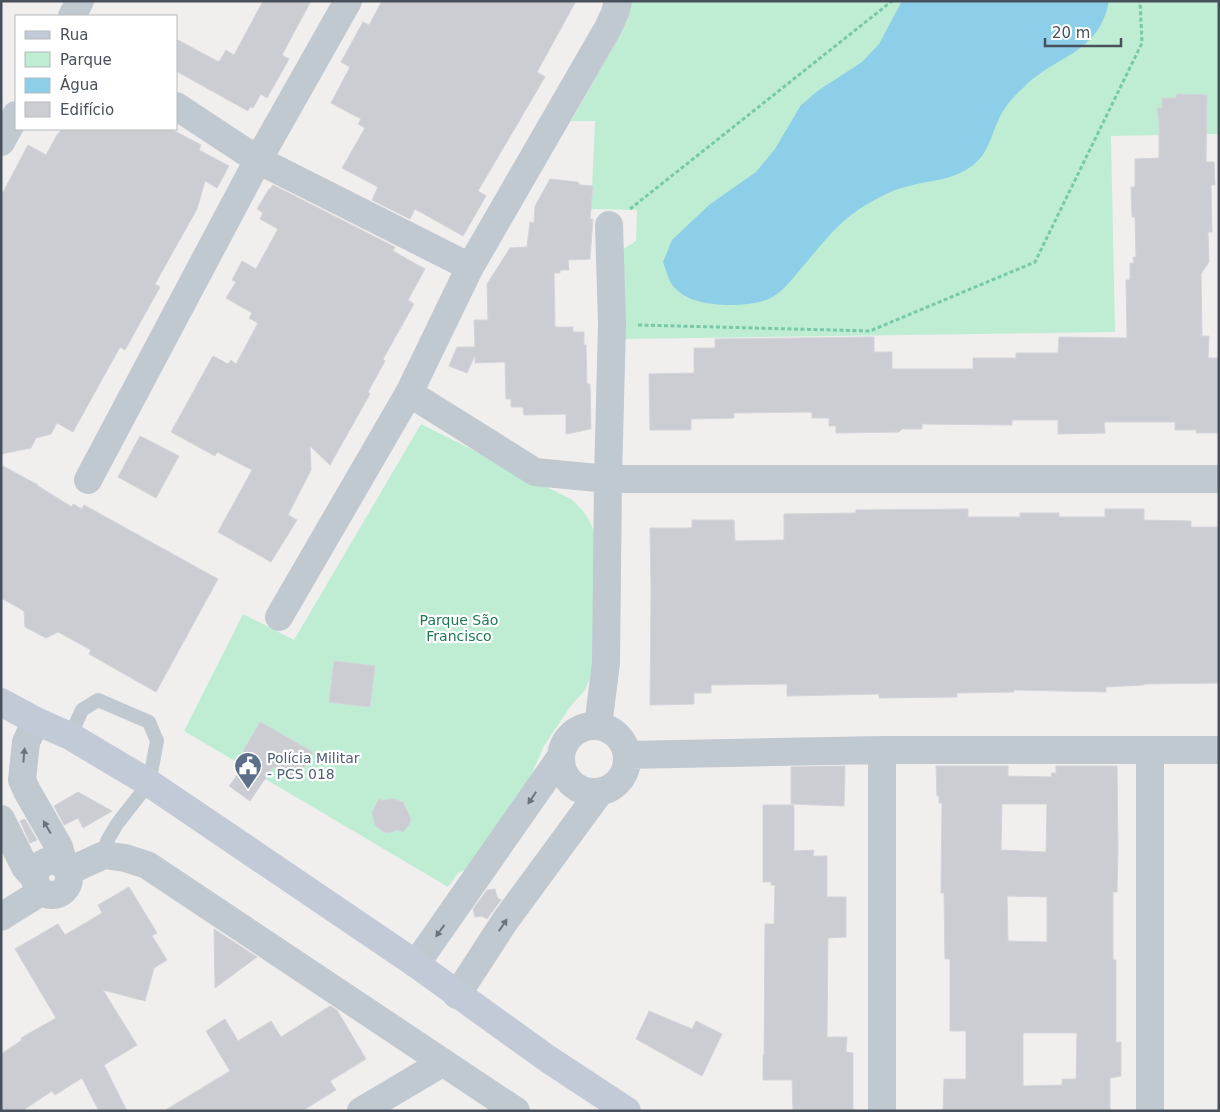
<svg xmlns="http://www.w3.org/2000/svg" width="1220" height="1112" font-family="'DejaVu Sans',sans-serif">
  <rect width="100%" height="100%" fill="#f1efee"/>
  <path fill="#bfedd4" d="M 630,1 L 1219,1 L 1219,134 L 1111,136 L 1115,332 L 625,339 L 623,249 L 636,241 L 637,210 L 591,209 L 595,121 L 571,121 L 628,20 Z
    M 421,424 L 571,499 C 585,511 592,522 596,539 L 592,673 L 585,690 L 570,707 L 544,746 L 526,787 L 472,867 L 458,873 L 448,887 L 184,731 L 243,614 L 294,640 Z"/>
  <path fill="#8dcee8" d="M 902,1 L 1109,1 C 1099,54 1056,55 1024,87 C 1013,97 1003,108 997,123 C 990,139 988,153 973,165 C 953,181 929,180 905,187 C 889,191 872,201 858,210 C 837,224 821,245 805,264 C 794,276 783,294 766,300 C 751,305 730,306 714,304 C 699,302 684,299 673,286 C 668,280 666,269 663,262 L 672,240 L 709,205 L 756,172 L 775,149 L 801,105 L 819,90 L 862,62 L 879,44 Z"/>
  <path fill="#cccdd3" stroke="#d3d4da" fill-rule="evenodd" d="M 263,1 L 311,1 L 282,55 L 289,59 L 267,98 L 261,94 L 253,108 L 250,107 L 248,111 L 176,71 L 176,39 L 219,62 L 226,50 L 234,55 Z
    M 382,1 L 576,1 L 537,72 L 545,77 L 478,191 L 486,196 L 463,236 L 415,209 L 410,219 L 372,200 L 378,187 L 342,168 L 365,128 L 358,124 L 361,119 L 331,103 L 350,67 L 341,62 L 363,22 L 369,25 Z
    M 1177,94 L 1207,95 L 1206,162 L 1214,162 L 1215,185 L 1211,185 L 1212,232 L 1208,232 L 1209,262 L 1201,274 L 1202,336 L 1209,336 L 1208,358 L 1219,358 L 1219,433 L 1196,433 L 1196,430 L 1175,430 L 1175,422 L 1104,422 L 1105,433 L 1058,434 L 1058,420 L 1012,420 L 1012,425 L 922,424 L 922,429 L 902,429 L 899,432 L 836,433 L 836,426 L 829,426 L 829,418 L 812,418 L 812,412 L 734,413 L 734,418 L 691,419 L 691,430 L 650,430 L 649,374 L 694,373 L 694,348 L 715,348 L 715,339 L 874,337 L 874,352 L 892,352 L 892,369 L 973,369 L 973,358 L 1016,358 L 1016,353 L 1058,353 L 1059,337 L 1127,338 L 1126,280 L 1130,280 L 1130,263 L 1134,263 L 1133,257 L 1136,257 L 1135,217 L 1132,217 L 1131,187 L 1135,187 L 1135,159 L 1159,158 L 1159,121 L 1157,108 L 1162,108 L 1162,98 L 1176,98 Z
    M 62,129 L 171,129 L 201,145 L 199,150 L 229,166 L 217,188 L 205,181 L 197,209 L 155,284 L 160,287 L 125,350 L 120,347 L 73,432 L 57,423 L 51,434 L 36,438 L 31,448 L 1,454 L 1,196 L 28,145 L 46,155 L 57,135 Z
    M 550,179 L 578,182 L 580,185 L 593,186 L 590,219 L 593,219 L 590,259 L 568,260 L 569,270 L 560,270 L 560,273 L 554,273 L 555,327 L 573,327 L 573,332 L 584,332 L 584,345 L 586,345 L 587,384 L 590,384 L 591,429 L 566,434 L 566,414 L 524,415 L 523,407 L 511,407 L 511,399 L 506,399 L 505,362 L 475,363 L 475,355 L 467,373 L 449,366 L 457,347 L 475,347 L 474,320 L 488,320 L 487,284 L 510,248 L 527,247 L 530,222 L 534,223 L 535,206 Z
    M 273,185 L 395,247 L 393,251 L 425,269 L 408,300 L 414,304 L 383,359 L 385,361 L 368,392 L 370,394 L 330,465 L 310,446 L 311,470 L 288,515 L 297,520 L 271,562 L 218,532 L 252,470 L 217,452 L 215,456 L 171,432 L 213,356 L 228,364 L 231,360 L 236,364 L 258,323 L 249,318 L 252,313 L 226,298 L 236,282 L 232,280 L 242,261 L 256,269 L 278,229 L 260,219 L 263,213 L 257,209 L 269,189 L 270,189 Z
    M 140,436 L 179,456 L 156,498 L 118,477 Z
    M 1,465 L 38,485 L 38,486 L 72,507 L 73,504 L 82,509 L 84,505 L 218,579 L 156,692 L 89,654 L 91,650 L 58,632 L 46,638 L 25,627 L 24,611 L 1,598 Z
    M 968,509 L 968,517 L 1020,517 L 1020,513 L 1059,513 L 1059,517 L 1105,517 L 1105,509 L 1144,509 L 1144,520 L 1191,521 L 1191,527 L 1219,527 L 1219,683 L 1144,684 L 1144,685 L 1106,687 L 1106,692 L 1014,690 L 1014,692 L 957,693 L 957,697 L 879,698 L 879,694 L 787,696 L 787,684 L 711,685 L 711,693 L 694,693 L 694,704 L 650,705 L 651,591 L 650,528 L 692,528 L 692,520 L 734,520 L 735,541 L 784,540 L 784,514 L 856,513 L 856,510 Z
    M 334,661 L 375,666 L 370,707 L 329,702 Z
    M 260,722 L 313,752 L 297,780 L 273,767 L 250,801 L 229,786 L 251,756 L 243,751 Z
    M 845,766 L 844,806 L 791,804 L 791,767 Z
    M 936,766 L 1008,766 L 1008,776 L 1052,777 L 1051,773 L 1056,773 L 1056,766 L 1117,766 L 1118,850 L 1117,892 L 1113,892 L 1113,960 L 1116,960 L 1116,1042 L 1121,1042 L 1121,1076 L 1110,1078 L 1110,1111 L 943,1111 L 944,1079 L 966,1079 L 966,1031 L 950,1031 L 950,959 L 945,959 L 944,893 L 941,893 L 942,803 L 939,803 L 939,795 L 937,796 ZM 1002,804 L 1047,804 L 1046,852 L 1001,850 ZM 1007,896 L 1047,897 L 1047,942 L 1008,941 ZM 1023,1033 L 1077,1033 L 1076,1079 L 1062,1079 L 1062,1085 L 1023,1086 Z
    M 78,792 L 112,811 L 83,828 L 78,818 L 64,825 L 54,806 Z
    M 379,799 L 383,801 L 388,799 L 394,799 L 403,802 L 411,819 L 409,825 L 403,832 L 397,830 L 389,833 L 383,832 L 375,825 L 372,812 Z
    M 763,805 L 794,805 L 794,851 L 814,850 L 813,856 L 827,856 L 827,897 L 846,897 L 846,937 L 828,938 L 827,1037 L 847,1037 L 846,1052 L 853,1053 L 853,1111 L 793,1111 L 792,1080 L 763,1080 L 763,1055 L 764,1055 L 765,924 L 774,924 L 775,885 L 771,885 L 771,882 L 763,882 Z
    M 25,819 L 37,840 L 30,843 L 20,821 Z
    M 129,887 L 157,933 L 152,936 L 167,960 L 154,968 L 145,1001 L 103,990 L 137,1045 L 104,1065 L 127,1111 L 99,1111 L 82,1078 L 55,1095 L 52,1091 L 22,1111 L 1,1111 L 1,1054 L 22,1040 L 21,1038 L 56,1018 L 15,949 L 58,924 L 65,935 L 102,913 L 98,905 Z
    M 495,889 L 497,897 L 501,900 L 487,919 L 482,916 L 475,917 L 473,909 L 487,890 Z
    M 214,929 L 257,957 L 215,988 Z
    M 330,1006 L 337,1010 L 366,1059 L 330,1081 L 336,1090 L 302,1111 L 164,1111 L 230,1071 L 206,1031 L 225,1019 L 238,1041 L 271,1021 L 281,1037 Z
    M 649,1011 L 692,1029 L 696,1021 L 722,1034 L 702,1076 L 636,1039 Z"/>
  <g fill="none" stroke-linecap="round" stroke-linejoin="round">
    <path stroke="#78c9a8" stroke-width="3" stroke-dasharray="4 2.5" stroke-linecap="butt" d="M 630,209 L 892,1
      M 638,325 L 870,331 L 1035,262 L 1142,43 L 1140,1"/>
    <path stroke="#c0c8d0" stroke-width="14" d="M 70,736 L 82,710 L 98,700 L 149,722 L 157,741 L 149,783 L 117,824 L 107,841 L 104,855"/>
    <path stroke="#c0c8d0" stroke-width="28" d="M 72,16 L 80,1
      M 176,106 L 258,160 L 470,267
      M 1,142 L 16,115
      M 409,393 L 535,472 L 608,479 L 1219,479
      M 88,480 L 258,160 L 348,1
      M 279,617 L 409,393 L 470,267 L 608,28 L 615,13 L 618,1
      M 36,721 L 26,742 L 22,780 L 27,791 L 59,847 L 64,865
      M561 759a33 33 0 1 1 66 0a33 33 0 1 1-66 0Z
      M 598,726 L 606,663 L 608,479 L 612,324 L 609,225
      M 1150,750 L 1150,1111
      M 628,755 L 882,750 L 1219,750
      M 1,819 L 25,867 L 35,878
      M35 878a17 17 0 1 1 34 0a17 17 0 1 1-34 0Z
      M 69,871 L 104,855 L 125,858 L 147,865 L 516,1111
      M 1,917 L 41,892
      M 416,964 L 560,758
      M 457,995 L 505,921 L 599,793
      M 361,1111 L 442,1063
      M 882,1111 L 882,750"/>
    <path stroke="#c2cad7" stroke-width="28" d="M 1,702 L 36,721 L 70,736 L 149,783 L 416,964 L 548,1059 L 627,1111"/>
  </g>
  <defs><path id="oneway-solid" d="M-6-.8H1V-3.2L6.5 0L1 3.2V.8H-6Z" transform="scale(1.25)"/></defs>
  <g fill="#6b747e">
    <use href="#oneway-solid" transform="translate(24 755) rotate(-85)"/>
    <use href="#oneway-solid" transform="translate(532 798) rotate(124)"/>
    <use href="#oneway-solid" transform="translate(47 827) rotate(-120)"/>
    <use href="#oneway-solid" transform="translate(503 925) rotate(-56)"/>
    <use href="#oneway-solid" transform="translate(440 931) rotate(126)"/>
  </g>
  <defs>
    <symbol id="civic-pin" viewBox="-11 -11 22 30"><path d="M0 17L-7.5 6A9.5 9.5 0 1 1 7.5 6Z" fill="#5c6f8a" stroke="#fff"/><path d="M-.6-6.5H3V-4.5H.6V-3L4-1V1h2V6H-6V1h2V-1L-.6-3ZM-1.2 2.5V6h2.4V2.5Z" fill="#fff"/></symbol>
  </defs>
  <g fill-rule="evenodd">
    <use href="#civic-pin" x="232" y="750" width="32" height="43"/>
  </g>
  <g text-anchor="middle" stroke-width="4.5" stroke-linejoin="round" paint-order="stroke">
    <g font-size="14" fill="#1b7a52" stroke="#fff">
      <text x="459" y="625">Parque São<tspan x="459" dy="16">Francisco</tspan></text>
    </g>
    <g font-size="14" fill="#4e5e75" stroke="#fff" text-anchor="start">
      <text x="267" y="763">Polícia Militar<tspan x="267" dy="16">- PCS 018</tspan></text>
    </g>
  </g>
  <rect width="1220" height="1112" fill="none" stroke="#47505b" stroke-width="5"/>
  <rect x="15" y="15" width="162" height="115" fill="#ffffff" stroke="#b5b9bd"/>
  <rect x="25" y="31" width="25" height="8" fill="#c2cad7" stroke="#b5b9bd"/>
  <text x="60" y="40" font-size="15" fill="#47505b">Rua</text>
  <rect x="25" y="52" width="25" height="15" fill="#bfedd4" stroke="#b5b9bd"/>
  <text x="60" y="65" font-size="15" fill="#47505b">Parque</text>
  <rect x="25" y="78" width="25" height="15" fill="#8dcee8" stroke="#b5b9bd"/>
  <text x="60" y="90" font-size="15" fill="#47505b">Água</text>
  <rect x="25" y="102" width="25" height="15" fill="#cccdd3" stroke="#b5b9bd"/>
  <text x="60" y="115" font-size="15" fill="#47505b">Edifício</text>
  <path d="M1045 38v8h76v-8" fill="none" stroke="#47505b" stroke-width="2.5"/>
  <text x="1052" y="38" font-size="15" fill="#47505b" stroke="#ffffff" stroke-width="4" paint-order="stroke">20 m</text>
</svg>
